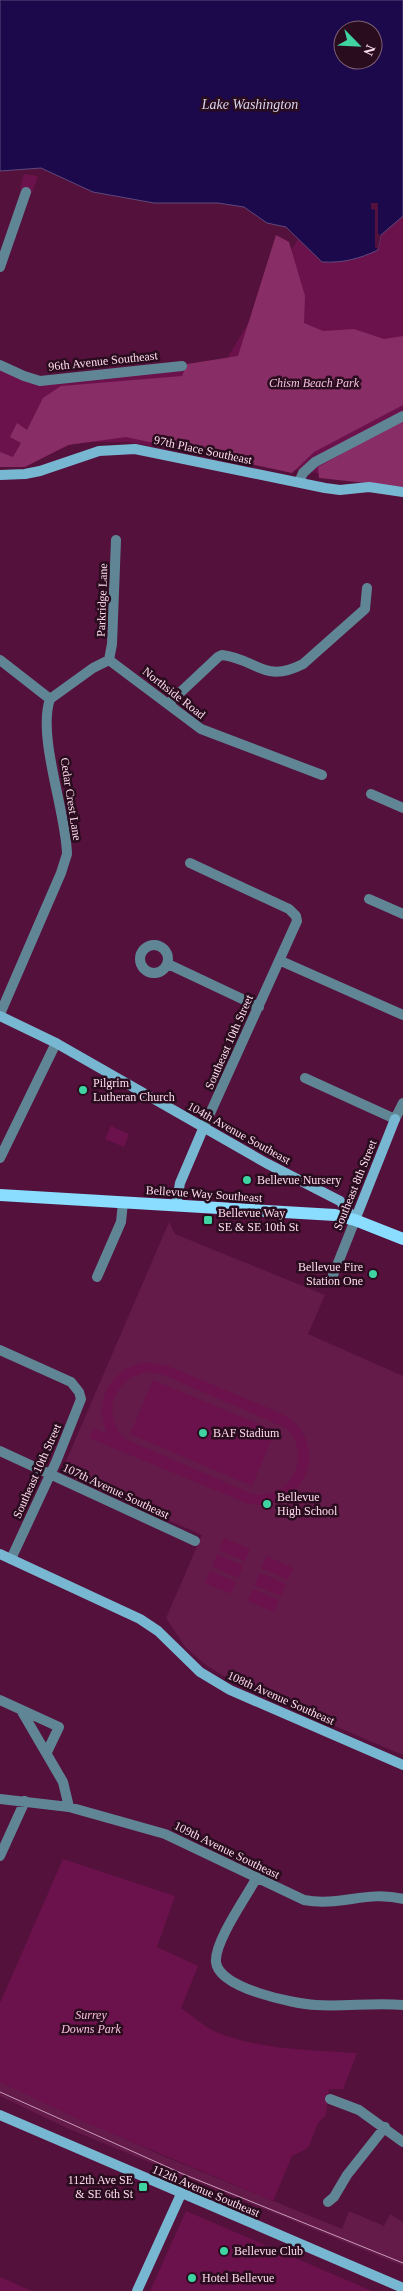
<svg xmlns="http://www.w3.org/2000/svg" width="403" height="2291" font-family="Georgia,serif">
  <rect width="100%" height="100%" fill="#54113c"/>
  <path fill="#641b4a" d="M 169,1222 L 175,1234 L 325,1295 L 308,1334 L 403,1376 L 403,1755 L 238,1685 L 206,1665 L 186,1648 L 166,1618 L 202,1535 L 61,1473 Z
    M 0,2082 L 163,2156 L 342,2229 L 349,2211 L 384,2226 L 390,2214 L 403,2222 L 403,2266 L 69,2129 L 0,2096 Z"/>
  <path fill="#6b124c" fill-rule="evenodd" d="M 403,159 L 403,487 L 127,442 L 77,442 L 22,467 L 0,466 L 0,365 L 32,379 L 182,366 L 221,369 L 299,237 Z
    M 24,174 L 38,176 L 32,193 L 20,189 Z
    M 111,1126 L 129,1134 L 124,1147 L 105,1139 Z
    M 146,1362 L 168,1366 L 280,1413 C 333,1439 308,1514 249,1504 L 89,1438 L 94,1428 L 107,1434 C 92,1401 111,1368 146,1362 ZM 147,1372 L 164,1375 L 286,1428 C 314,1456 291,1501 252,1494 L 125,1439 C 101,1415 113,1378 147,1372 Z
    M 153,1380 L 275,1431 L 252,1486 L 130,1434 Z
    M 224,1538 L 250,1549 L 245,1561 L 219,1550 Z
    M 217,1554 L 243,1566 L 238,1578 L 212,1566 Z
    M 267,1556 L 293,1568 L 288,1580 L 261,1568 Z
    M 210,1571 L 236,1582 L 231,1594 L 205,1583 Z
    M 260,1573 L 286,1584 L 281,1596 L 254,1585 Z
    M 253,1589 L 279,1600 L 274,1612 L 248,1601 Z
    M 63,1859 L 175,1896 L 157,1947 L 198,1966 L 181,2008 C 192,2015 204,2027 216,2032 C 260,2050 310,2050 357,2053 L 343,2089 L 329,2089 L 326,2115 L 318,2123 L 308,2148 L 292,2156 L 273,2201 L 82,2121 L 0,2082 L 0,2003 Z
    M 186,2211 L 372,2291 L 150,2291 Z
    M 0,2277 L 32,2291 L 0,2291 Z"/>
  <path fill="#892d66" d="M 276,235 L 289,242 L 305,296 L 304,323 L 323,331 L 354,329 L 384,339 L 403,336 L 403,405 L 314,452 L 292,473 L 126,437 L 68,445 L 25,467 L 0,467 L 0,452 L 13,457 L 21,443 L 10,437 L 17,423 L 27,430 L 43,398 L 61,386 L 182,376 L 187,364 L 238,356 Z
    M 403,419 L 403,487 L 319,478 L 318,467 Z"/>
  <path fill="#1b094c" stroke="#5f487c" fill-rule="evenodd" d="M 0,0 L 403,0 L 403,216 L 381,235 L 378,250 C 359,259 343,263 322,262 L 286,227 L 267,223 L 244,207 L 218,203 L 154,203 L 93,192 L 41,168 L 0,171 ZM 343,30 L 373,30 L 373,60 L 343,60 Z"/>
  <path fill="#54113c" d="M 371,203 L 378,203 L 378,234 L 381,235 L 378,250 L 375,247 L 375,210 L 371,209 Z"/>
  <g fill="none" stroke-linecap="round" stroke-linejoin="round">
    <path stroke="#608696" stroke-width="10" d="M 0,267 L 26,192
      M 0,365 L 24,376 L 40,381 L 182,366
      M 299,482 L 303,473 L 315,462 L 403,416
      M 0,660 L 50,699 C 37,737 66,811 67,854 L 61,873 L 0,1014
      M 109,660 L 201,729 L 322,775
      M 109,660 L 112,644 L 116,540
      M 50,699 L 93,668 L 109,660
      M 168,704 L 218,657 L 222,655 C 257,659 264,684 303,664 L 365,609 L 367,588
      M 371,794 L 403,808
      M 190,863 L 289,909 L 296,916 L 297,921 L 203,1129
      M 369,899 L 403,914
      M140 959a14 14 0 1 1 28 0a14 14 0 1 1-28 0Z
      M 281,961 L 403,1015
      M 168,964 L 259,1007
      M 305,1078 L 395,1119 L 403,1103
      M 0,1158 L 56,1043
      M 97,1277 L 121,1222 L 123,1202
      M 332,1278 L 355,1220
      M 0,1350 L 71,1382 L 79,1392 L 81,1399 L 56,1462 L 11,1559
      M 0,1451 L 195,1541
      M 0,1700 L 59,1727 L 47,1752
      M 21,1710 L 63,1782 L 69,1807 L 165,1834 L 304,1900 C 340,1907 367,1890 403,1899
      M 0,1799 L 69,1807
      M 0,1856 L 25,1801
      M 257,1877 C 247,1896 214,1942 216,1962 C 218,1988 294,2004 316,2005 C 345,2007 374,2002 403,2005
      M 330,2099 L 359,2110 L 403,2142
      M 328,2202 L 334,2197 L 347,2175 L 385,2127"/>
    <path stroke="#78b7d1" stroke-width="10" d="M 0,475 L 25,474 L 40,471 L 99,451 L 135,449 L 325,488 L 340,490 L 369,487 L 403,492
      M 0,1016 L 56,1043 L 266,1163 L 340,1201 L 355,1220
      M 176,1206 L 180,1183 L 203,1129
      M 355,1220 L 395,1119
      M 0,1554 L 140,1619 L 158,1631 L 200,1672 L 230,1690 L 403,1765
      M 0,2115 L 403,2288
      M 137,2291 L 181,2194"/>
    <path stroke="#8addfe" stroke-width="12" d="M 0,1195 L 335,1215 L 355,1220 L 403,1239"/>
    <path stroke="#c89cb5" stroke-width="1" d="M 0,2092 L 183,2174 L 403,2263"/>
  </g>
  <g fill="#3fd4a2" stroke="#290c1e" stroke-width="2">
    <circle cx="83" cy="1090" r="5"/>
    <circle cx="247" cy="1180" r="5"/>
    <rect x="203" y="1215" width="10" height="10" rx="2.5"/>
    <circle cx="373" cy="1274" r="5"/>
    <circle cx="203" cy="1433" r="5"/>
    <circle cx="267" cy="1504" r="5"/>
    <rect x="138" y="2182" width="10" height="10" rx="2.5"/>
    <circle cx="224" cy="2251" r="5"/>
    <circle cx="192" cy="2278" r="5"/>
  </g>
  <g text-anchor="middle" stroke-width="5" stroke-linejoin="round" paint-order="stroke">
    <g font-size="12" fill="#fedced" stroke="#290c1e">
      <text transform="translate(103 361) rotate(-6)" y="4">96th Avenue Southeast</text>
      <text transform="translate(203 450) rotate(12)" y="4">97th Place Southeast</text>
      <text transform="translate(102 600) rotate(-88)" y="4">Parkridge Lane</text>
      <text transform="translate(174 693) rotate(38)" y="4">Northside Road</text>
      <text transform="translate(71 799) rotate(81)" y="4">Cedar Crest Lane</text>
      <text transform="translate(229 1042) rotate(-66)" y="4">Southeast 10th Street</text>
      <text transform="translate(239 1133) rotate(29)" y="4">104th Avenue Southeast</text>
      <text transform="translate(355 1185) rotate(-68)" y="4">Southeast 8th Street</text>
      <text transform="translate(204 1194) rotate(4)" y="4">Bellevue Way Southeast</text>
      <text transform="translate(37 1471) rotate(-66)" y="4">Southeast 10th Street</text>
      <text transform="translate(116 1491) rotate(25)" y="4">107th Avenue Southeast</text>
      <text transform="translate(281 1698) rotate(24)" y="4">108th Avenue Southeast</text>
      <text transform="translate(227 1850) rotate(26)" y="4">109th Avenue Southeast</text>
      <text transform="translate(206 2191) rotate(23)" y="4">112th Avenue Southeast</text>
    </g>
    <g font-size="12" font-style="italic" fill="#f5c1dc" stroke="#290c1e">
      <text x="314" y="387">Chism Beach Park</text>
      <text x="91" y="2019">Surrey<tspan x="91" dy="14">Downs Park</tspan></text>
    </g>
    <g font-size="12" fill="#fedced" stroke="#290c1e" text-anchor="start">
      <text x="93" y="1087">Pilgrim<tspan x="93" dy="14">Lutheran Church</tspan></text>
      <text x="257" y="1184">Bellevue Nursery</text>
      <text x="218" y="1217">Bellevue Way<tspan x="218" dy="14">SE &amp; SE 10th St</tspan></text>
      <text x="363" y="1271" text-anchor="end">Bellevue Fire<tspan x="363" dy="14">Station One</tspan></text>
      <text x="213" y="1437">BAF Stadium</text>
      <text x="277" y="1501">Bellevue<tspan x="277" dy="14">High School</tspan></text>
      <text x="133" y="2184" text-anchor="end">112th Ave SE<tspan x="133" dy="14">&amp; SE 6th St</tspan></text>
      <text x="234" y="2255">Bellevue Club</text>
      <text x="202" y="2282">Hotel Bellevue</text>
    </g>
    <g font-size="14" font-style="italic" fill="#d7d6ef" stroke="#290c1e">
      <text x="250" y="109">Lake Washington</text>
    </g>
  </g>
  <g transform="translate(358 45) rotate(114)"><circle r="24" fill="#290c1e" stroke="#7e5f71"/>
  <path d="M0-4L9 19L0 12L-9 19Z" fill="#3fd4a2"/>
  <text y="-8" font-size="14" font-weight="bold" text-anchor="middle" fill="#fedced">N</text>
  </g>
</svg>
